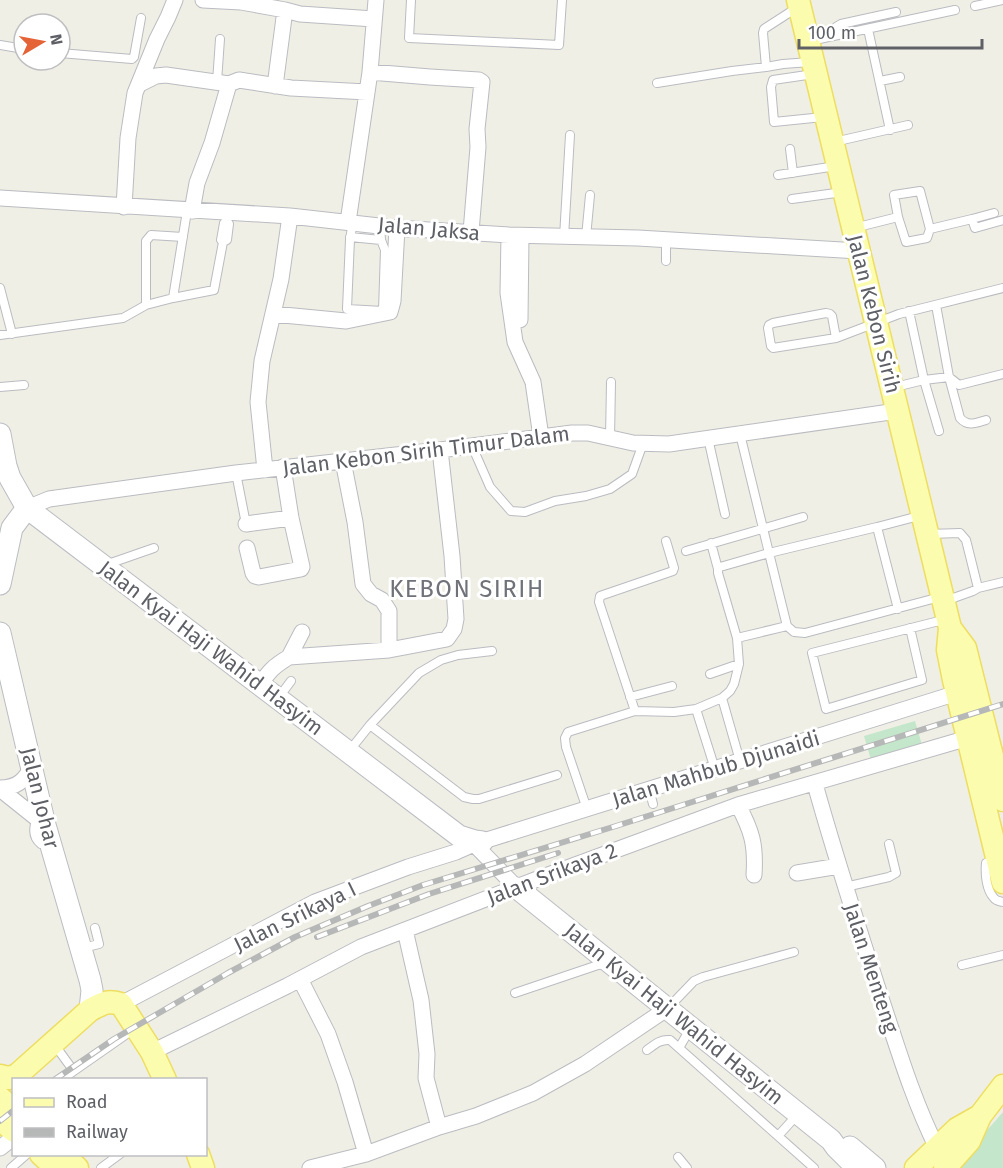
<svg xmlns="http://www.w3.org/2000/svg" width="1003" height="1168" font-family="'Fira Sans',sans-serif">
  <rect width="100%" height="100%" fill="#efefe6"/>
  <path fill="#c4e6ca" d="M 915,721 L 922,745 L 871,760 L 864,736 Z
    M 1003,1112 L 1003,1168 L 947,1168 L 990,1127 Z"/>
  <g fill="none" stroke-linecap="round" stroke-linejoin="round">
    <defs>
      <path id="lane" d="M 411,0 L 409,38 L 559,45 L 562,0
        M 975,6 L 1003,0
        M 798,7 L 764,29 L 763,33 L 766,67 L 783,64 L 810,62
        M 868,29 L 890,130
        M 836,35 L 836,27 L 841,24 L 896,12
        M 810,41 L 955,10
        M 0,45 L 24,49
        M 60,53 L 132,59 L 134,57 L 141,18
        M 814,74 L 773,80 L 771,87 L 774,122 L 823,117
        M 880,81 L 900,77
        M 217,82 L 220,39
        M 657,83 L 732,71 L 766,67
        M 834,142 L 908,125
        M 790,149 L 793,173
        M 778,175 L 836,166
        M 792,199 L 843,192
        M 898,217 L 906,242 L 927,238 L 930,229
        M 972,219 L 994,213
        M 353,222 L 350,239 L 347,309 L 383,311 L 385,250 L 381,240 L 380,225
        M 854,228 L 898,217 L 894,195 L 920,191 L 930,229 L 972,219 L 975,228 L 1003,220
        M 350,237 L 381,240
        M 564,237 L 570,135
        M 586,237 L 590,195
        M 223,242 L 227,240 L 229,224 L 227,221 L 227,218
        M 666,261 L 666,240
        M 0,288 L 12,334
        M 173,298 L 214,290 L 223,242 L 221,240 L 224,223 L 227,221
        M 146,305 L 146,241 L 151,235 L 183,237
        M 936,305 L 949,377 L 960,418 C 968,427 976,423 986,420
        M 909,311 L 924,380 L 939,431
        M 0,335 L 123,318 L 146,305 L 173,298 L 187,211
        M 836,338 L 832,316 L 830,314 L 826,313 L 773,323 L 769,325 L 768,328 L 771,346 L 773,348 L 836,338 L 899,314 L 1003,288
        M 0,387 L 24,385
        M 895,387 L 924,380 L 949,377 L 959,385 L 1003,374
        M 740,434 L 769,553 L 877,527 L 898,609
        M 610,438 L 611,382
        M 708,438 L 725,514
        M 472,446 L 490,487 L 511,511 L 525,512 L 555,501 L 586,496 L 610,489 L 632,474 L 641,449 L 644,444
        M 236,473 L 246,524
        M 877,527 L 919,516
        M 929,534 L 960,533 L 966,540 L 978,588
        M 711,543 L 718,569
        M 686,551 L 803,517
        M 108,564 L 154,548
        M 945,601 L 973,591 L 978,588 L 1003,582
        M 910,628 L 922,680 L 826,709 L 812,653 L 947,619
        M 737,638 L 787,626
        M 710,674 L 739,664
        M 279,697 L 291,681
        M 630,697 L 672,686
        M 722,698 L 740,761
        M 696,709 L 715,769
        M 635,711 L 599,602 L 600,596 L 673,571 L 674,568 L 666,541
        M 370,725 L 464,797 L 473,799 L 479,799 L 557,775
        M 350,750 L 370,725 L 419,673 L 441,660 L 458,655 L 492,651
        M 649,789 L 653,804
        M 587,809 L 566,747 L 565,738 L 568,732 L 635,711 L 674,712 L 696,709 L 722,698 L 730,691 L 734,684 L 739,664 L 737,638 L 718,573 L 718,569 L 720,567 L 769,553 L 787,626 L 794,632 L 805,633 L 940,597
        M 37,818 C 33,828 32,837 41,844 L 49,844
        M 995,859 L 986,863 C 985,873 986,890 994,898 C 996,901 999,901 1003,902
        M 845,887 L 889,877 L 896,873 L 889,844
        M 83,948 L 99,944 L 95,928
        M 962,965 L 1003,955
        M 515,993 L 598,965 L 607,964
        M 669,1007 L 694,981 L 703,977 L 794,952
        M 54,1044 L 73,1070
        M 679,1048 L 690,1029
        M 647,1050 C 654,1045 660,1039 670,1040 L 814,1168
        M 61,1080 L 134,1029
        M 778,1136 L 797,1115
        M 678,1157 L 687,1168
        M 11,1168 L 27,1154
        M 101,1168 L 120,1154"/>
      <path id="street" d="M 203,0 L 241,2 L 285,10 L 300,14 L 374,19
        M 370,72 L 430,77 L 479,80 L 482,82 L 477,129 L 478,147 L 471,232
        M 140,84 L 156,76 L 166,75 L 229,84 L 239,80 L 291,88 L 367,92
        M 275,86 L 285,10
        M 0,198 L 290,216 L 397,228 L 509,235 L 638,238 L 859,251
        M 124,207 L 128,138 L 135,93 L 157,39 L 168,17 L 175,0
        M 192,211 L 197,183 L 212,143 L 229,84
        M 348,222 L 370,72 L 376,0
        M 509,235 L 508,293 L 515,342 L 533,382 L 541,437
        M 273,314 L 346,321 L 390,312 L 393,301 L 397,228
        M 520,320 L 521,236
        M 343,461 L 355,522 L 363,584 L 371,594 L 382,600 L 389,611 L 389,650
        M 265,470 L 258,402 L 262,361 L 281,279 L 290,216
        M 27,508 L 49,499 L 236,473 L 440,450 L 572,433 L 588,433 L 633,443 L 669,444 L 897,411
        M 246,524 L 291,518
        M 247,548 L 253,573 L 255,576 L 259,577 L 301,569 L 302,567 L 291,518 L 283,467
        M 289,657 L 302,632
        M 260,685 C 269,671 274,666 289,657 L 389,650 L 447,639 L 454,629 L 456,619 L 452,556 L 440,450
        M 815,784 C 835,856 858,927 881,998 C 898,1049 913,1100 937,1148
        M 0,788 C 17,788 26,780 32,765
        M 0,789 L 45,825
        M 738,805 C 752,831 756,845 754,875
        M 474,844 L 517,888
        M 797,873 L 839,866
        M 405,930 L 421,1000 L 427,1054 L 426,1078 L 439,1127
        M 300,979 L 328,1034 L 345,1082 L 366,1154
        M 121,1004 L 315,902 L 408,867 L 456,852 L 474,844 L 957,693
        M 152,1052 L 287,986 L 361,947 L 540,878 L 738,805 L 968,738
        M 0,1148 L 14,1137
        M 310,1168 L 366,1154 L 439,1127 L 476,1116 L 533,1093 L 585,1064 L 668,1008"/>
      <path id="secondary" d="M 0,434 L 6,466 L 10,478 L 27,508 L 459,836 L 475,841 L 482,842
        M 0,584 L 12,528 L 27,508
        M 0,633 L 45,825 L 90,980 L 92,990 L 90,1010
        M 517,888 L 831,1140 L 836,1147 L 857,1168
        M 850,1147 L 875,1168"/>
      <path id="primary" d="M 798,0 L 950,628 L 948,650 L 954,680 L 1003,882
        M 950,628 L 965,648 L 1003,800
        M 0,1076 L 8,1078 L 16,1076 L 90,1010 C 103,1003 107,1000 121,1004 L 152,1052 L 165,1080
        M 0,1098 L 14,1111
        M 0,1119 L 14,1131
        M 41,1154 L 56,1168
        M 62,1154 L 77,1168
        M 198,1154 L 203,1168
        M 916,1168 L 957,1129 L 980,1116 L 1003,1086
        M 945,1168 L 969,1141 L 980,1116"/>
    </defs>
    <use href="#lane" stroke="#bbbcc1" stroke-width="10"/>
    <use href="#street" stroke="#bbbcc1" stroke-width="17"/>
    <use href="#secondary" stroke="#bbbdc3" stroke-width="23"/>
    <use href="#primary" stroke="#edde61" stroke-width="25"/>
    <use href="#lane" stroke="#fff" stroke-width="8"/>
    <use href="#street" stroke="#fff" stroke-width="15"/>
    <use href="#secondary" stroke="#fff" stroke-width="21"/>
    <use href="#primary" stroke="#fcfcae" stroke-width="22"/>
    <defs>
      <path id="rail" d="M 317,937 L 429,894 L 558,853
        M 54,1080 L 114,1039 L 228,973 L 295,937 L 368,906 L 423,885 L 616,826 L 1003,704
        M 0,1121 L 14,1110"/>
    </defs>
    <use href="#rail" stroke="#b6b7b7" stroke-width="6"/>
    <use href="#rail" stroke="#fff" stroke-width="4" stroke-dasharray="11" stroke-linecap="butt"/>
  </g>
  <g text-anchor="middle" stroke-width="6" stroke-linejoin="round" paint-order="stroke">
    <g font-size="21" fill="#5e6066" stroke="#fff">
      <text transform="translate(429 229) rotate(5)" y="7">Jalan Jaksa</text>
      <text transform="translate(874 314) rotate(76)" y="7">Jalan Kebon Sirih</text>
      <text transform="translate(426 451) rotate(-7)" y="7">Jalan Kebon Sirih Timur Dalam</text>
      <text transform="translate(211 648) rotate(37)" y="7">Jalan Kyai Haji Wahid Hasyim</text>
      <text transform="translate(716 769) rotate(-17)" y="7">Jalan Mahbub Djunaidi</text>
      <text transform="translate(40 798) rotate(76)" y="7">Jalan Johar</text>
      <text transform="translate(552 874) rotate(-21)" y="7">Jalan Srikaya 2</text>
      <text transform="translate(295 917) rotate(-26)" y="7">Jalan Srikaya I</text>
      <text transform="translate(871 968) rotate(72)" y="7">Jalan Menteng</text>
      <text transform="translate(674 1014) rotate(39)" y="7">Jalan Kyai Haji Wahid Hasyim</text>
    </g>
    <g font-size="24" letter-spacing="1.5" fill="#6f7278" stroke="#fff">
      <text x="467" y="597">KEBON SIRIH</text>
    </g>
  </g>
  <rect x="12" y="1078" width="195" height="78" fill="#ffffff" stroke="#bfbfc2" stroke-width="1.5"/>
  <rect x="24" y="1098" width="30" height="9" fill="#fcfcae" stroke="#bfbfc2" stroke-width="1.5"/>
  <text x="66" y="1108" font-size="18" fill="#5e6066">Road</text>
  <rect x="24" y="1128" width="30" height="9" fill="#b6b7b7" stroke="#bfbfc2" stroke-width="1.5"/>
  <text x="66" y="1138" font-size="18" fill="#5e6066">Railway</text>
  <g transform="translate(42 42) rotate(80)"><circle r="28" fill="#ffffff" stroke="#bfbfc2" stroke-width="1.5"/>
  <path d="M0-4.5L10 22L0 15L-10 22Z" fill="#e46337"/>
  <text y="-9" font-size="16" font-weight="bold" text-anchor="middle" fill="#5e6066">N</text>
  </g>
  <path d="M799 39v9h183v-9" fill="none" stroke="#5e6066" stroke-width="3"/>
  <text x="808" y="39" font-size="18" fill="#5e6066" stroke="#ffffff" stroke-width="4.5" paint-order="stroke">100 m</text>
</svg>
